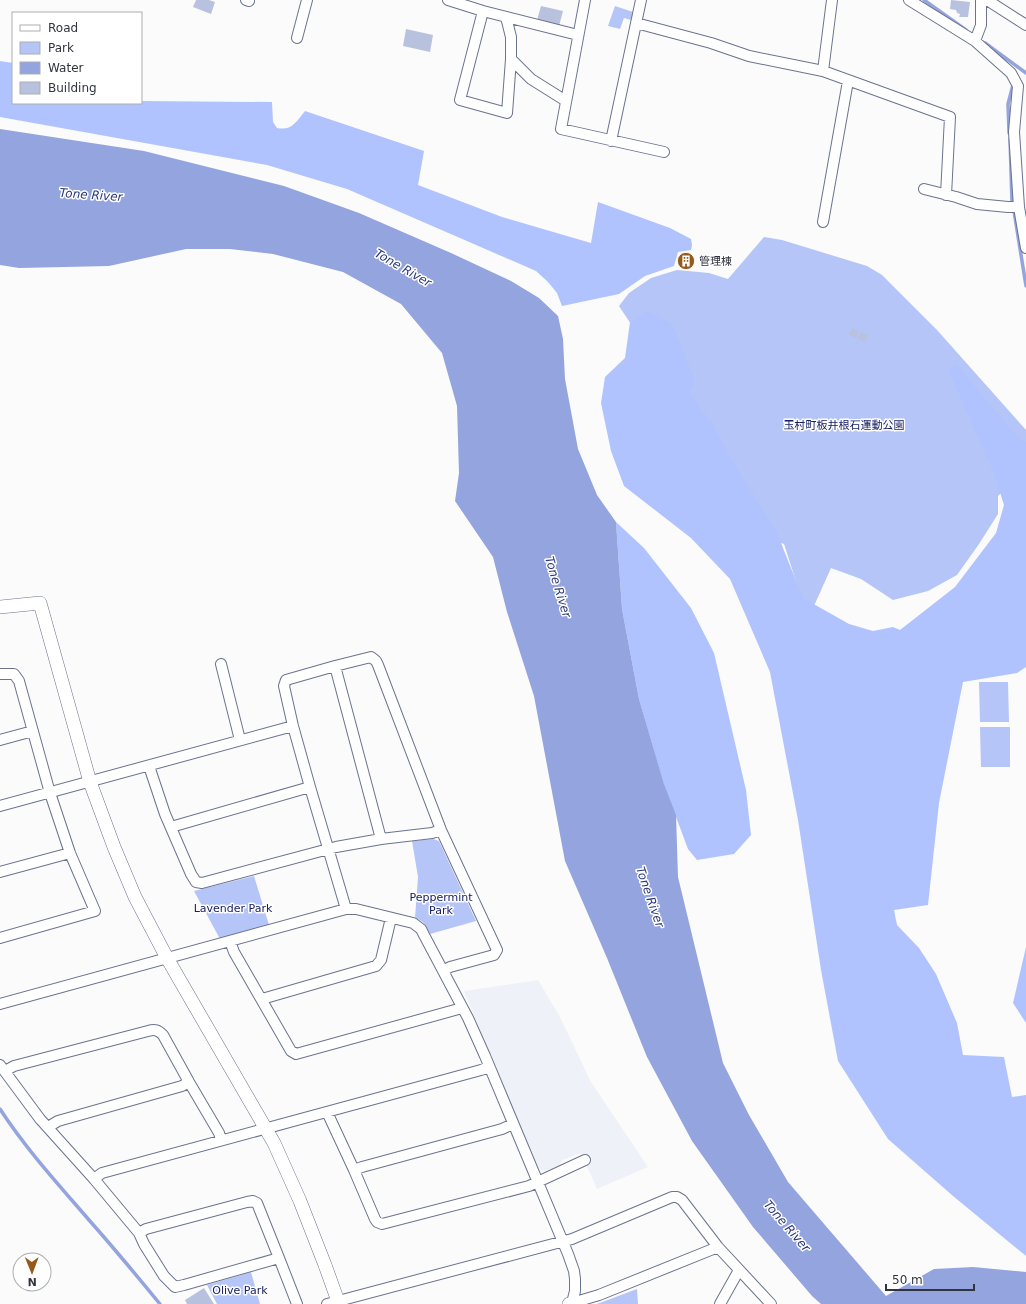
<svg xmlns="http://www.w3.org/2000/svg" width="1026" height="1304" font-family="'DejaVu Sans','Noto Sans JP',sans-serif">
  <rect width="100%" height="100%" fill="#fbfbfb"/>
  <path fill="#eff1f9" d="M 538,980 L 559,1015 L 591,1082 L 648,1167 L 597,1189 L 581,1153 L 562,1160 L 560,1165 L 545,1171 L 538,1169 L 486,1045 L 464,991 Z"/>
  <path fill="#b5c5f7" d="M 615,6 L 633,12 L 631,20 L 624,18 L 620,29 L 608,26 Z
    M 764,237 L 782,240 L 867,266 L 882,275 L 937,330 L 1026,430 L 1026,470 L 998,496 L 998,514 L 979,544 L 957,575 L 928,591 L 893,600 L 861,579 L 831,568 L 814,606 L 802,600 L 784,544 L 748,533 L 650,353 L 619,306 L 629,293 L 651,278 L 677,270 L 709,273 L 728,279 Z
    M 979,682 L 1008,682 L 1009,722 L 980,722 Z
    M 980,727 L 1010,727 L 1010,767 L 981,767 Z
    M 433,839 L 439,841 L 476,921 L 430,934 C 426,925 424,921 415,918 L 418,877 L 412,841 Z
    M 254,876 L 269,925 L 220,939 L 194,891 Z
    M 251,1272 L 260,1304 L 217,1304 L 207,1285 Z
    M 637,1289 L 638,1304 L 597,1304 Z"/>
  <path fill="#b0c3fe" d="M 0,61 L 13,63 L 13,103 L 141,103 L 141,101 L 272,102 L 273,122 L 277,128 C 292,131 296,122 305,111 L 424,151 L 418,185 L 502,217 L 591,243 L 598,202 L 670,228 L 691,239 L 692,245 L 691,250 L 678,252 L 674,266 L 645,276 L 619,294 L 562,306 L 557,293 L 548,282 L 536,271 L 347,189 L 267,165 L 0,117 Z
    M 648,311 L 672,324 L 695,381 L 689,392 L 711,422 L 735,465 L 777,533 L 803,598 L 849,624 L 873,631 L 893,627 L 900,630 L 955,587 L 996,533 L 1004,505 L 993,471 L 948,369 L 957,365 L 1019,439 L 1026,441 L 1026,667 L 1017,673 L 963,682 L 939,803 L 928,905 L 894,910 L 897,925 L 919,948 L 936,974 L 957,1023 L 963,1055 L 1004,1057 L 1012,1097 L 1026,1095 L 1026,1256 L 953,1196 L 888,1139 L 838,1061 L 821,970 L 798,820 L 770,672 L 730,579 L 691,538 L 624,486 L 611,451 L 601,403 L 605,377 L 625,358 L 630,322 Z
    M 616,522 L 644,548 L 691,608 L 714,653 L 746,790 L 751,835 L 734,854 L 697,860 L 688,849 L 664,785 L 639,699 L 622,609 Z
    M 1026,947 L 1026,1023 L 1013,1003 Z"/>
  <path fill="#93a4de" d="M 0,129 L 144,151 L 284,186 L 359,213 L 451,253 L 511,281 L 539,298 L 558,316 L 563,339 L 565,379 L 578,449 L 597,495 L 616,522 L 622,609 L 639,699 L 664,784 L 676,815 L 678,877 L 723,1063 L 749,1115 L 788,1182 L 886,1296 L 934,1269 L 973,1267 L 1026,1272 L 1026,1304 L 821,1304 L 812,1296 L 753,1227 L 692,1141 L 647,1057 L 607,958 L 565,861 L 534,696 L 507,612 L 493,557 L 455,501 L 459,473 L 457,406 L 442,353 L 401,304 L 343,272 L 273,254 L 230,249 L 186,249 L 109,266 L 19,268 L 0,265 Z"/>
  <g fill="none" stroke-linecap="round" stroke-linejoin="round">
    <path stroke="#93a4de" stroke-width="3.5" d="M 924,0 L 966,30
      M 985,43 L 1026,73
      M 1009,133 L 1008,104 L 1013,85
      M 1010,139 L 1012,202
      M 1014,211 L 1026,286
      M 0,1109 C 26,1149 58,1184 89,1220 C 113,1247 137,1276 160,1304"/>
  </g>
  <path fill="#b8c2df" d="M 196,0 L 209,0 L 215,2 L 211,14 L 193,7 Z
    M 951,0 L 970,2 L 968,17 L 959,17 L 960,14 L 957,13 L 956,10 L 950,9 Z
    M 541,6 L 563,11 L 559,26 L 537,20 Z
    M 406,29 L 433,35 L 430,52 L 403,46 Z
    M 680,255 L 693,256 L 692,267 L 678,265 Z
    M 852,328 L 859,331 L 856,338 L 849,335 Z
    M 861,332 L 868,335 L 865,342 L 858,339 Z
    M 204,1288 L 214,1304 L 187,1304 L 185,1300 Z"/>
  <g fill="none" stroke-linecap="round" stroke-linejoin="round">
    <defs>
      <path id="minor" d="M 246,0 L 249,1 L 249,0
        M 448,0 L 483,11 L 578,35
        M 585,0 L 561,129 L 664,152
        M 832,0 L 823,71 L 950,117 L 946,195
        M 909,0 L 975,41 L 1011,73 L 1018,86 L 1014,132 L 1019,207 L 1026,248
        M 987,0 L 1026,25
        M 483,11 L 460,100 L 507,113 L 511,59 L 511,37 L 506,17
        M 636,23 L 711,43 L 749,56 L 823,71
        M 297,38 L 307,0
        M 975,41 L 981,25 L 981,0
        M 511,59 L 531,79 L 566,101
        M 611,141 L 641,0
        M 924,189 L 956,197 L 977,204 L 1008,207 L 1019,207
        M 823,222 L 848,81
        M 221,664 L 240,740
        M 335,666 L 381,839
        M 0,674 L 14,674 L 19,681 L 50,793 L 70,853 L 95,911 L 0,938
        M 0,740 L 33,731
        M 149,766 L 165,814 L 191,874 L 196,882 L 202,883 L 336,847 L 381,839 L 432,833 L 441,830
        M 0,806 L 293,726
        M 171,827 L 310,787
        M 0,872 L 70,853
        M 346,909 L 310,787 L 293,726 L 284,686 L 286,680 L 335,666 L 371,657 L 376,661 L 378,665 L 441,830 L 497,950 L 494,955 L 450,967 L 443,971
        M 230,941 L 234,952 L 291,1051 L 296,1054 L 462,1008
        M 262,999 L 376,966 L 381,960 L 391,918
        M 0,1004 L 346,909 L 356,909 L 413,923 L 421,929 L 424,935 L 468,1018 L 485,1056 L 568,1254 L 574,1271 L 575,1279 L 575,1291 L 572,1303 L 599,1295 L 718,1247
        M 0,1065 L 40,1119 L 94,1179 L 139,1233 L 144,1244 L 164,1276 L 175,1287 L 184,1285 L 279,1258
        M 5,1071 L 14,1066 L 148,1031 C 155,1029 158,1030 163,1035 L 189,1082 L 219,1133 L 221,1140
        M 327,1112 L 354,1170 L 375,1219 L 377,1222 L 382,1224 L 529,1186 L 585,1160
        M 48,1127 L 58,1121 L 182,1086 L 189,1082
        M 354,1170 L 362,1167 L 502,1129 L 513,1124
        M 94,1179 L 102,1173 C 228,1138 355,1105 481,1070 L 489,1067
        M 139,1233 L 146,1229 L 247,1202 L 253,1201 L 257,1203 L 279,1258 L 297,1304
        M 327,1304 L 572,1239 L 672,1197 L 677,1197 L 682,1200 L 718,1247 L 771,1304
        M 720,1304 L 739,1270"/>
      <path id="tertiary" d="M 0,607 L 40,603 L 90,782 L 114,847 L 135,897 L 167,958 L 274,1143 L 300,1201 L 325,1265 L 339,1304
        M 569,1304 L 572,1304"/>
    </defs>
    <use href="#minor" stroke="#6b738e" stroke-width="12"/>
    <use href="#tertiary" stroke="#6b738e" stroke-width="14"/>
    <use href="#minor" stroke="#fff" stroke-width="10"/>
    <use href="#tertiary" stroke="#fff" stroke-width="13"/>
  </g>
  <defs>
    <symbol id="building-disc" viewBox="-11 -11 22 22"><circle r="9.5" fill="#95591b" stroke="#fff"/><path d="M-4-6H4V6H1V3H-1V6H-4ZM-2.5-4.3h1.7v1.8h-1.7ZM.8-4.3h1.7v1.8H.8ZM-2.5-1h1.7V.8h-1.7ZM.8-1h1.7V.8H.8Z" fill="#fff"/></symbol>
  </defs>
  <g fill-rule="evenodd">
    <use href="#building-disc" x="676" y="251" width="20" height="20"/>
  </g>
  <g text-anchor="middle" stroke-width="3" stroke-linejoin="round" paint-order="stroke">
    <g font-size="11" fill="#30343f" stroke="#fff" text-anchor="start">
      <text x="699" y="265">管理棟</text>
    </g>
    <g font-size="11" fill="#182063" stroke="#fff">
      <text x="844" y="429">玉村町板井根石運動公園</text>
      <text x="441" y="901">Peppermint<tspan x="441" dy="13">Park</tspan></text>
      <text x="233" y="912">Lavender Park</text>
      <text x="240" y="1294">Olive Park</text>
    </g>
    <g font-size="12" font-style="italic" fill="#29377b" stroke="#fff">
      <text transform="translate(91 195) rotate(4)" y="4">Tone River</text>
      <text transform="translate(403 268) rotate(30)" y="4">Tone River</text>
      <text transform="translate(558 587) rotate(73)" y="4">Tone River</text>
      <text transform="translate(650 897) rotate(71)" y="4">Tone River</text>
      <text transform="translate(787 1226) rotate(49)" y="4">Tone River</text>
    </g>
  </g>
  <rect x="12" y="12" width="130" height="92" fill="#ffffff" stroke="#acaeb2"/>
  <rect x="20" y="25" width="20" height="6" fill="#ffffff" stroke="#acaeb2"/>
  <text x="48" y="32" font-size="12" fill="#30343f">Road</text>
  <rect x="20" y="42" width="20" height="12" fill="#b5c5f7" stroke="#acaeb2"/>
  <text x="48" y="52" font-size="12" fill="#30343f">Park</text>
  <rect x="20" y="62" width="20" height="12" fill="#93a4de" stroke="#acaeb2"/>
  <text x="48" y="72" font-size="12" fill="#30343f">Water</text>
  <rect x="20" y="82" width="20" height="12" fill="#b8c2df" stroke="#acaeb2"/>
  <text x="48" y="92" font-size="12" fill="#30343f">Building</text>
  <g transform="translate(32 1272) rotate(179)"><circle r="19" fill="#ffffff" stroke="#acaeb2"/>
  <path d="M0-3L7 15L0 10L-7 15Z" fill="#95591b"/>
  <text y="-6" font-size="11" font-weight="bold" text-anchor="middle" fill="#30343f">N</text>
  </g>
  <path d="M886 1284v6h88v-6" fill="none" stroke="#30343f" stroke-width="2"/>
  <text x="892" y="1284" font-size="12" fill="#30343f" stroke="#ffffff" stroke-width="3" paint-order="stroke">50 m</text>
</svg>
